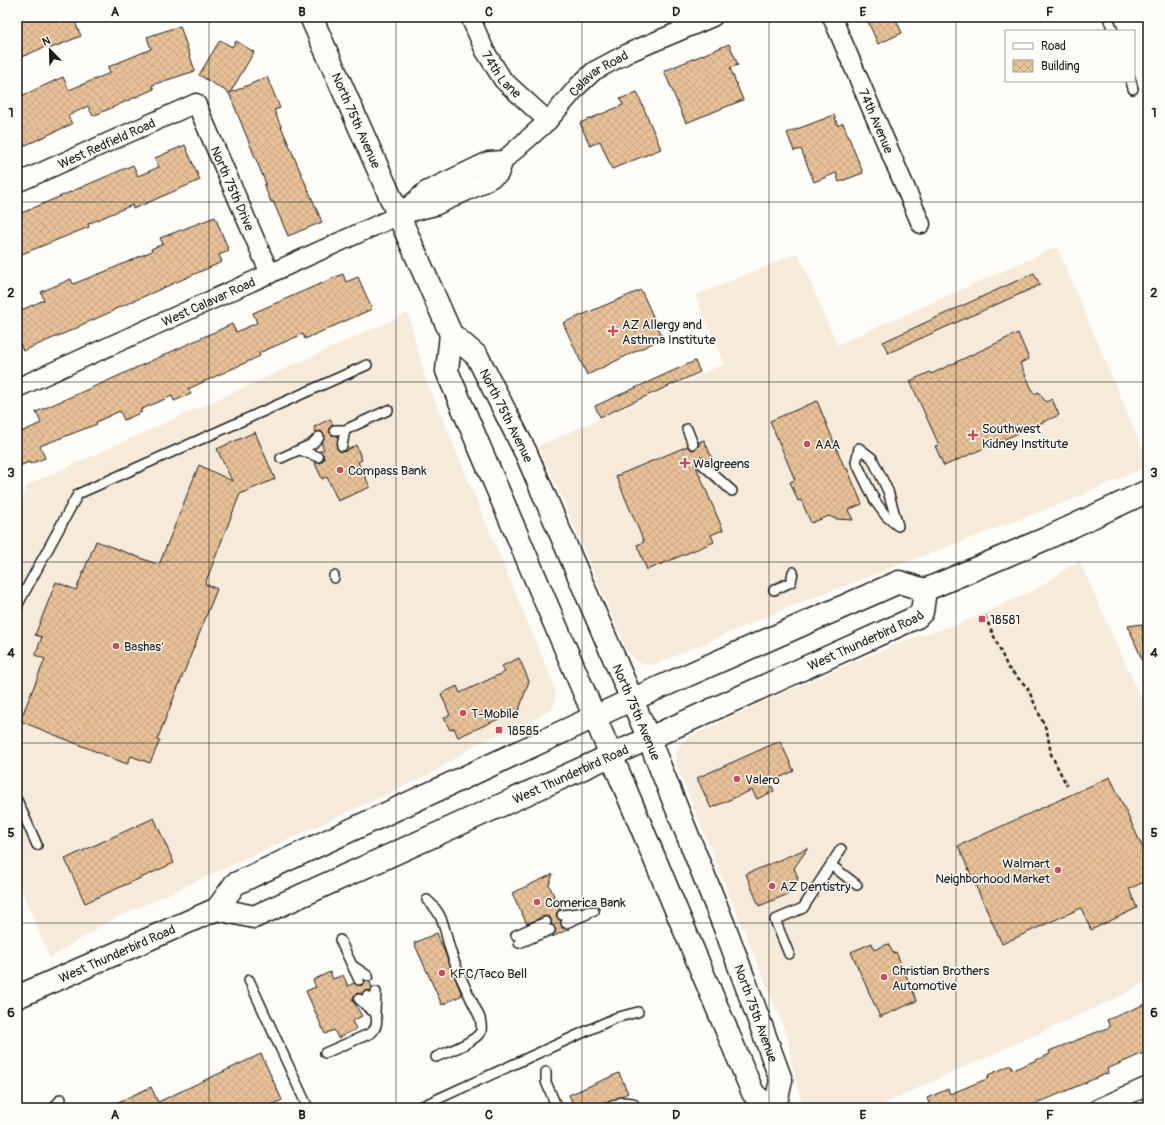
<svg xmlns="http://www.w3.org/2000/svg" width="1165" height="1125" font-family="Pangolin,sans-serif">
  <defs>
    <pattern id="building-cross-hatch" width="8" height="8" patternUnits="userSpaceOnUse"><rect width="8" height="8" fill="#e7c198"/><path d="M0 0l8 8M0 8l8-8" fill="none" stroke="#c6a582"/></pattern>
  </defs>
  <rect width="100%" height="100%" fill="#fdfcf7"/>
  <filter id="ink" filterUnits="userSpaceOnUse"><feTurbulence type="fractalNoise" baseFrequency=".025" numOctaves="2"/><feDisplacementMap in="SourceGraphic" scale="8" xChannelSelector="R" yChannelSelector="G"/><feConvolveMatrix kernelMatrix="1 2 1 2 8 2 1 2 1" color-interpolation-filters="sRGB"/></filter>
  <g filter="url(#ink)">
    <path fill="#f6eada" d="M 1057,247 L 1148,462 L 1148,466 L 1073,499 L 794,605 L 654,665 L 642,664 L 630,655 L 625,647 L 565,504 L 538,446 L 724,364 L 695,296 L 798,253 L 837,345 Z
      M 408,313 L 425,377 L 554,685 L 556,699 L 552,709 L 539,717 L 475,745 L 431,774 L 107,922 L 50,958 L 17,879 L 17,514 L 28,485 Z
      M 1079,560 L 1148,714 L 1148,980 L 1123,995 L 874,1108 L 803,1108 L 792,1065 L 788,1038 L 677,767 L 675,753 L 680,745 L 687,738 L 789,690 L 908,639 L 957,625 L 1037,589 Z"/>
    <path fill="url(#building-cross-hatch)" stroke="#1c1c1c" d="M 17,17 L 73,17 L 81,36 L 49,49 L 47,46 L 17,59 Z
      M 866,17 L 895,17 L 902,33 L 878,44 Z
      M 180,26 L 195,71 L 152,85 L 154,89 L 93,116 L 88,106 L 68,116 L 72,124 L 17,149 L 17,98 L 63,77 L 69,90 L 110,73 L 108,67 L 151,49 L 147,37 Z
      M 220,40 L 232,47 L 236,41 L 254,52 L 230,93 L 267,77 L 280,108 L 274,110 L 322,222 L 288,236 L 273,201 L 271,202 L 264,185 L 266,184 L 229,93 L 199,75 Z
      M 729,44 L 738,65 L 730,68 L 743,100 L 686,123 L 664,71 Z
      M 637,92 L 661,149 L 612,169 L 600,141 L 590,146 L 580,123 L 623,105 L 620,99 Z
      M 834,115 L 838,126 L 843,123 L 863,173 L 839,182 L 836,173 L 814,182 L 801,149 L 794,151 L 787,133 Z
      M 185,145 L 200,180 L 133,209 L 132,205 L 88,224 L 89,227 L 17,256 L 17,215 L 133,165 L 138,176 L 159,167 L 155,158 Z
      M 215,217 L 229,251 L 219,255 L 222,262 L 113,310 L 113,311 L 79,326 L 79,327 L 23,351 L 17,336 L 17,312 L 44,300 L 41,292 L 71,279 L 73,284 L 109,270 L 152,251 L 151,249 L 163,244 L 160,238 Z
      M 1034,273 L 1040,285 L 888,353 L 883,342 Z
      M 343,274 L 346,282 L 358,277 L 372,309 L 305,339 L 303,334 L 259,353 L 260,356 L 188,389 L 191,394 L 174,401 L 172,396 L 140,410 L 142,412 L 124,420 L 120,411 L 96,422 L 97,424 L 40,446 L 45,458 L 30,464 L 29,462 L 17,467 L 17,434 L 41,423 L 36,412 L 107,381 L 232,324 L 236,332 L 257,323 L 253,313 Z
      M 641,290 L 663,338 L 587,375 L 563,323 Z
      M 1018,333 L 1029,359 L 1020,363 L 1034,394 L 1038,392 L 1046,402 L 1052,399 L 1059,415 L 944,466 L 935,446 L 939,445 L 910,381 L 930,372 L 931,374 Z
      M 695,361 L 700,372 L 600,417 L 595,406 Z
      M 817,401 L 845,469 L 847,468 L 862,504 L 848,510 L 853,520 L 836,519 L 829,516 L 811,523 L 801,500 L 798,501 L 790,482 L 795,480 L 770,421 Z
      M 330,419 L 333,425 L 330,427 L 330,433 L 332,435 L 338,436 L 337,448 L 344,452 L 356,445 L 362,460 L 358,462 L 370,487 L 338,501 L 327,477 L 322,479 L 315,463 L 321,462 L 324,459 L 323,454 L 320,451 L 324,449 L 321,443 L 325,436 L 321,431 L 316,432 L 314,427 Z
      M 255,432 L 275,479 L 240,494 L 236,504 L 205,584 L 217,589 L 157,740 L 160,740 L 150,763 L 131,756 L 127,764 L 20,721 L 45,659 L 35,655 L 42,637 L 35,635 L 56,582 L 76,590 L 96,541 L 159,565 L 199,465 L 232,481 L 217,449 Z
      M 704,440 L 712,458 L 707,460 L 703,457 L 699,457 L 695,464 L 723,530 L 711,535 L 714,542 L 647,570 L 637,545 L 644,542 L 616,476 L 688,446 L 692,450 L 696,449 L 699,445 L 699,442 Z
      M 1142,624 L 1146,661 L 1143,662 L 1128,626 Z
      M 519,658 L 529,681 L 519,710 L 458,737 L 454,728 L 450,730 L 444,718 L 450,715 L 441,694 L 457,686 L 460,693 L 505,672 L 502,666 Z
      M 780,741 L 794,771 L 770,782 L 774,791 L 757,799 L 752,790 L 711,808 L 697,778 Z
      M 1110,777 L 1148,859 L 1148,880 L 1129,889 L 1137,908 L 1091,930 L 1081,908 L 1002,944 L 958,846 Z
      M 154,818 L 174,863 L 85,903 L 65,859 Z
      M 808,848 L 794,868 L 798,878 L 791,893 L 759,906 L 746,874 Z
      M 553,874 L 549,885 L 560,909 L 557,912 L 556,916 L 561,921 L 562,928 L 569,929 L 552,937 L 556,930 L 551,924 L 550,917 L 544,916 L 527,924 L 512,893 Z
      M 437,933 L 462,995 L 442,1005 L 414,943 Z
      M 872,943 L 874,950 L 888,944 L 893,953 L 896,952 L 917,1001 L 880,1017 L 851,952 Z
      M 330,972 L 333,979 L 343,975 L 348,986 L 354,983 L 361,986 L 365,981 L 370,982 L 372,988 L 370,991 L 367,990 L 362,994 L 357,993 L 353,997 L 353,1001 L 362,1016 L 352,1021 L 356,1029 L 338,1038 L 334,1030 L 325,1034 L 306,991 L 316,987 L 313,980 Z
      M 1148,1003 L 1148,1051 L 1107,1069 L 1108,1073 L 1026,1108 L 931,1108 L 927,1098 L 948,1089 L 950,1094 L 989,1078 L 988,1075 L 1011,1065 L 1013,1070 L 1050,1054 L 1049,1051 L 1110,1027 L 1107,1020 Z
      M 261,1054 L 282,1100 L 265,1108 L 105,1108 L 151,1087 L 158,1102 Z
      M 619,1073 L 628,1093 L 596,1108 L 575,1108 L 569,1095 Z"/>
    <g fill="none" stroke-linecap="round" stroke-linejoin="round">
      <defs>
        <path id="lane" d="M 1108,17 L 1113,31
          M 1131,81 L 1133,89
          M 687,429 L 693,444
          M 335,430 L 345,430 L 388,410
          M 342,446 L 345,430
          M 859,448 L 872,458 L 888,491 L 898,526 L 886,516 L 875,501 L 856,462 Z
          M 300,450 L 318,457
          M 281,458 L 312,444 L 319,437
          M 701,463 L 732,491
          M 334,578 L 334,576
          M 774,590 L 791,582 L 793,572
          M 17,610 L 18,604 L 78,494 L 367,365
          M 17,800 L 37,845
          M 831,865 L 857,885
          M 427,900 C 446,916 444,933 452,955 C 459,977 471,998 480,1018 C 481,1023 482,1027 481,1031 C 476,1042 447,1052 436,1057
          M 562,915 L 594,911
          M 566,923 L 587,914
          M 516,935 L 546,922
          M 340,940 L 359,980
          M 519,943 L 550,930
          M 789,954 L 775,920 L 803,908 L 841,849
          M 353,966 L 368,976
          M 249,980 L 308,1108
          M 359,999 L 371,1010
          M 375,1012 L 376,992
          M 325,1053 L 371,1033 C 383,1022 373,1009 367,996
          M 546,1072 L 546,1082 L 557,1108
          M 54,1108 L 61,1099
          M 418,1108 L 615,1018 L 638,1012
          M 608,1108 L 622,1102 L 633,1103"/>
        <g id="street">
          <path id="s1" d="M 470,17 L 485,51 L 503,80 L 548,121"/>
          <path id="s2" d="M 832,17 L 921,224"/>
          <path id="s3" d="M 17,183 L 196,103 L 270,274"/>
          <path d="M 401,213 L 426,191 L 489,161 L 504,160"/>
          <path id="s4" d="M 17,388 L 399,215 L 435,206 L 478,186 L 499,174 L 504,160 L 548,121 L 579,85 L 594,71 L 630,52 L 713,17"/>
          <path d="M 1099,1108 L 1148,1086"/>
        </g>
        <g id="secondary">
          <path id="s5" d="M 311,17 L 451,334 L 477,356 L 526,453 L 648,737 L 727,933 L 781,1080 L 775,1108"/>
          <path d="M 451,334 L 447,371 L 622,781 L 753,1093 L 769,1108"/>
          <path id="s6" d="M 217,909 L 254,917 L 917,617 L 922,612 L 925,590"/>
          <path id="s7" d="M 17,997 L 217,909 L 235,884 L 631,700 L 899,582 L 925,590 L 1045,539 L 1148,491"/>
        </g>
      </defs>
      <use href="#lane" stroke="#1c1c1c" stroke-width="12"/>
      <use href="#street" stroke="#1c1c1c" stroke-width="21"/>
      <use href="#secondary" stroke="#1c1c1c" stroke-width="25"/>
      <path stroke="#1c1c1c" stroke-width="2.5" stroke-dasharray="4 3" stroke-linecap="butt" d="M 985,616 L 1008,668 L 1027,687 L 1047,731 L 1051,754 L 1067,786"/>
      <use href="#lane" stroke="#fdfcf7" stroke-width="9"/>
      <use href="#street" stroke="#fdfcf7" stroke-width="18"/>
      <use href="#secondary" stroke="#fdfcf7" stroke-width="22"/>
    </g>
  </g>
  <path fill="none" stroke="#1c1c1c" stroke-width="1" stroke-opacity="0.55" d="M 209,17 L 209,1108M 396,17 L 396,1108M 582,17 L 582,1108M 769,17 L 769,1108M 956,17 L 956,1108M 17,202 L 1148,202M 17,382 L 1148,382M 17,562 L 1148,562M 17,743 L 1148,743M 17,923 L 1148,923"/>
  <g fill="#d1495b" stroke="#fdfcf7" stroke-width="1.5">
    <path d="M611 325h4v4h4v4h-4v4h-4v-4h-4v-4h4z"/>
    <path d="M971 429h4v4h4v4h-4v4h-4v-4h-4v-4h4z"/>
    <circle cx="807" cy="444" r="4"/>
    <path d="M683 457h4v4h4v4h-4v4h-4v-4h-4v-4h4z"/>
    <circle cx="340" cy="470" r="4"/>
    <rect x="978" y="615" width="8" height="8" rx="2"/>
    <circle cx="116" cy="646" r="4"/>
    <circle cx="463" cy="713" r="4"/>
    <rect x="495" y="726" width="8" height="8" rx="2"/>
    <circle cx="737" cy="779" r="4"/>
    <circle cx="1058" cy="870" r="4"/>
    <circle cx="772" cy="886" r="4"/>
    <circle cx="537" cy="902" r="4"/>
    <circle cx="442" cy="973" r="4"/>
    <circle cx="884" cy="977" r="4"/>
  </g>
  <g text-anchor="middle" stroke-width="3" stroke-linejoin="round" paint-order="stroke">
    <g font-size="13" fill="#1c1c1c" stroke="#fdfcf7">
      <text dy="5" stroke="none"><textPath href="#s1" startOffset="66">74th Lane</textPath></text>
      <text dy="5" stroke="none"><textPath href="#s4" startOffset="672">Calavar Road</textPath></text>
      <text dy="5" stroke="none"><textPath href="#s5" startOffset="113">North 75th Avenue</textPath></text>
      <text dy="5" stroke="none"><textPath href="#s2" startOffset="113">74th Avenue</textPath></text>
      <text dy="5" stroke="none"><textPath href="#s3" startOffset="98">West Redfield Road</textPath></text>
      <text dy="5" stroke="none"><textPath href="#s3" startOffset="289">North 75th Drive</textPath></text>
      <text dy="5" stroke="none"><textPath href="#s4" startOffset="210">West Calavar Road</textPath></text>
      <text dy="5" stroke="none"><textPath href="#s5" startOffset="447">North 75th Avenue</textPath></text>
      <text dy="5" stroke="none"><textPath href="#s6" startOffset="709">West Thunderbird Road</textPath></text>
      <text dy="5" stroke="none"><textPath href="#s5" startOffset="771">North 75th Avenue</textPath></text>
      <text dy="5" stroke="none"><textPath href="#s6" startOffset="385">West Thunderbird Road</textPath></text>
      <text dy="5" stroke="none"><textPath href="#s7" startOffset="109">West Thunderbird Road</textPath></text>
      <text dy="5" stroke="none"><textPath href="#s5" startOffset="1095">North 75th Avenue</textPath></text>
    </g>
    <g font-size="13" fill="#1c1c1c" stroke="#fdfcf7" text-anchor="start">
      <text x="622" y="329">AZ Allergy and<tspan x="622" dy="15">Asthma Institute</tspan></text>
      <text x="982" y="433">Southwest<tspan x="982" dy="15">Kidney Institute</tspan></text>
      <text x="815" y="449">AAA</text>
      <text x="693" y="468">Walgreens</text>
      <text x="348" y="475">Compass Bank</text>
      <text x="990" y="624">18581</text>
      <text x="124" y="651">Bashas'</text>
      <text x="471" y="718">T-Mobile</text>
      <text x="507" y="735">18585</text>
      <text x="745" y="784">Valero</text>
      <text x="1050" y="868" text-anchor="end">Walmart<tspan x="1050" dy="15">Neighborhood Market</tspan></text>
      <text x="780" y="891">AZ Dentistry</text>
      <text x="545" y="907">Comerica Bank</text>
      <text x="892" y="975">Christian Brothers<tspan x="892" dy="15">Automotive</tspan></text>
      <text x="450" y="978">KFC/Taco Bell</text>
    </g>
  </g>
  <rect width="1165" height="1125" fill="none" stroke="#fdfcf7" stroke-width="44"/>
  <rect x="1005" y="30" width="130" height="52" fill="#fdfcf7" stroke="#a3a29f"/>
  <rect x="1013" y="43" width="20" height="6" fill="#fdfcf7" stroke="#a3a29f"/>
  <text x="1041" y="50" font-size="12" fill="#1c1c1c">Road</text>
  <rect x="1013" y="60" width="20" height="12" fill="url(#building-cross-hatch)" stroke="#a3a29f"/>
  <text x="1041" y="70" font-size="12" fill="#1c1c1c">Building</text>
  <g transform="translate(50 50) rotate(337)" stroke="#fdfcf7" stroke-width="3" paint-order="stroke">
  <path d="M0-3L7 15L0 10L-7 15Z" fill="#1c1c1c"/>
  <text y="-6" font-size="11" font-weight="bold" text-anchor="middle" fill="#1c1c1c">N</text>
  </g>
  <rect x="22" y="22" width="1121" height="1081" fill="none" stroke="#1c1c1c" stroke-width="1.5"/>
  <g font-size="13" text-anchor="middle" font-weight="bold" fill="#1c1c1c">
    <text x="115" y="16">A</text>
    <text x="302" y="16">B</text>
    <text x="489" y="16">C</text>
    <text x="676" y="16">D</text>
    <text x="863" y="16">E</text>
    <text x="1050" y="16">F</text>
    <text x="11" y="117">1</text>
    <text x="1154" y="117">1</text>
    <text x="11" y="297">2</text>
    <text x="1154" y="297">2</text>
    <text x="11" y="477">3</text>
    <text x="1154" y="477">3</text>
    <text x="11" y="657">4</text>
    <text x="1154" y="657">4</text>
    <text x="11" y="837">5</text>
    <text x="1154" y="837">5</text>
    <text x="11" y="1017">6</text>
    <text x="1154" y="1017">6</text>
    <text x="115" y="1119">A</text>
    <text x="302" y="1119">B</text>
    <text x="489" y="1119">C</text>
    <text x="676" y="1119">D</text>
    <text x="863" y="1119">E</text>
    <text x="1050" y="1119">F</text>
  </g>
</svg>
